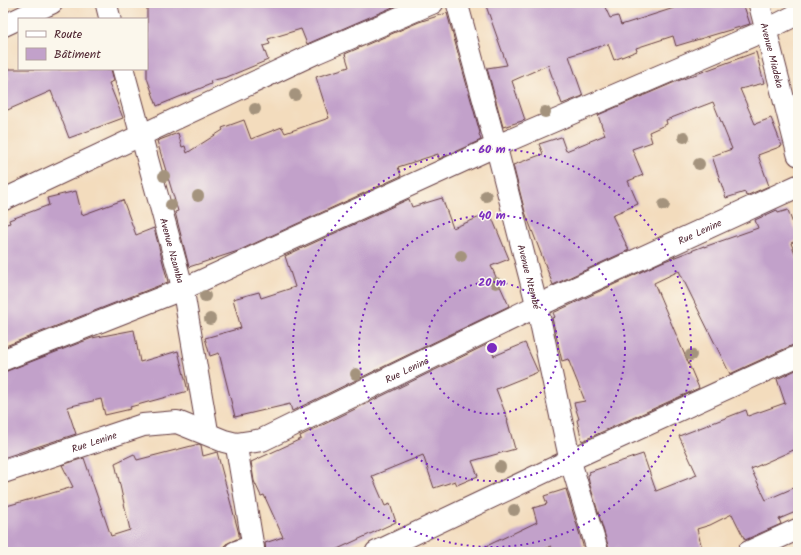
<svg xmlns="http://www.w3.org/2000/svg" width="801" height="555" font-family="Kalam,sans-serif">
  <rect width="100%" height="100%" fill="#fbf7ec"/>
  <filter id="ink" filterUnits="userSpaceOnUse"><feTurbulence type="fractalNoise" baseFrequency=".025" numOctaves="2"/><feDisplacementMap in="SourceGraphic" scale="8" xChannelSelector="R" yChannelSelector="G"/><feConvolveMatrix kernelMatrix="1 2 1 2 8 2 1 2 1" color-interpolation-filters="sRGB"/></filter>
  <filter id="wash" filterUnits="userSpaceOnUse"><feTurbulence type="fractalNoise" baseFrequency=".012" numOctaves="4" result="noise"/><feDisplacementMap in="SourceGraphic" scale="16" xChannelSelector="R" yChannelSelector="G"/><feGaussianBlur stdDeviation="0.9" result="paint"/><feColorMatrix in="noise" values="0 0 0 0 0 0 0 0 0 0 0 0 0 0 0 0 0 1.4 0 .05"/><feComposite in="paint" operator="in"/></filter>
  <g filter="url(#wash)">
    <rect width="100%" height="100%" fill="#f3dcbd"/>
    <g id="blocks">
      <path fill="#c2a1ca" d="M 147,3 L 399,3 L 400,4 L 307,44 L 301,29 L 268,39 L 270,44 L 263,46 L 268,60 L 227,77 L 210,81 L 211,84 L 157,106 L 147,78 Z
        M 485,3 L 603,3 L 610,18 L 618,16 L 621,25 L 674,8 L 672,3 L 743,3 L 750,24 L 676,46 L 673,36 L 636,48 L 637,51 L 614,60 L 608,44 L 569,56 L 583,96 L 562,104 L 548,65 L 512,81 L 525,120 L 503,127 L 487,68 L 507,65 Z
        M 447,13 L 480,133 L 479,134 L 481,140 L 439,159 L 438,154 L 398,167 L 401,176 L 238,251 L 189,267 L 175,212 L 178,211 L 157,141 L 178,133 L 182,147 L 185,146 L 187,153 L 223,130 L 222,128 L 244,120 L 251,139 L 282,127 L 285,133 L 329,118 L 316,77 L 349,67 L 345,54 L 419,22 Z
        M 756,52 L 764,83 L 740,89 L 755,124 L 771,118 L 782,146 L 758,155 L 769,186 L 746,196 L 745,192 L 726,198 L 712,156 L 732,149 L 713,102 L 666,120 L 667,124 L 649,132 L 652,142 L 632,149 L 643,175 L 628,181 L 638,204 L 612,215 L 629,250 L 553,285 L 525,212 L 513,165 L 543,154 L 539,144 L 561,137 L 566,151 L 605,135 L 598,115 L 675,82 Z
        M 5,69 L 111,69 L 114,81 L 109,83 L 123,118 L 69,138 L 51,91 L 3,112 L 3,82 L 9,79 Z
        M 76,191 L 82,215 L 123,200 L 136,235 L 154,228 L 168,282 L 3,347 L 3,225 L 10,223 L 9,220 L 49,205 L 47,198 Z
        M 442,198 L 453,228 L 490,213 L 509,259 L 491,266 L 509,306 L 292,411 L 290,404 L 235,417 L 219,353 L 210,356 L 205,338 L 241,328 L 233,299 L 259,292 L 261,298 L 295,287 L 285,256 L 409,199 L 412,207 Z
        M 777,210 L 778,213 L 788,210 L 798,238 L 798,240 L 791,243 L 798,261 L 798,344 L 793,345 L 730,374 L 679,271 L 654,283 L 699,388 L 582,441 L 577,420 L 579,419 L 574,403 L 585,401 L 568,359 L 562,361 L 552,318 L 555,317 L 553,313 L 662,262 L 704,246 L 704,247 L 758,228 L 755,220 Z
        M 134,330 L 140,362 L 178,351 L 188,391 L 130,407 L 131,409 L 105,415 L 101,399 L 67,407 L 76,434 L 3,458 L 3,372 L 7,371 L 92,338 Z
        M 525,343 L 538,372 L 496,389 L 508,420 L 507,420 L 515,449 L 472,461 L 478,476 L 457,485 L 455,481 L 434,488 L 423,455 L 372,476 L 385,506 L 390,504 L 396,522 L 331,552 L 266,552 L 265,543 L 283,537 L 264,495 L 261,496 L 254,481 L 251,462 L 301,439 L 300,436 L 488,344 L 494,356 Z
        M 798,369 L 798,448 L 751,469 L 766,500 L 798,486 L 798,511 L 779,519 L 781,524 L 745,540 L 732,514 L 710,525 L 697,529 L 703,552 L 610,552 L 589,482 L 588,475 L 590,474 L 589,472 L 643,454 L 656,491 L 697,475 L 679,436 L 746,410 L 748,416 L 785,403 L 777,379 Z
        M 199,444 L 201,445 L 203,456 L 217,452 L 239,534 L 239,538 L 226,544 L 223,550 L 215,552 L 3,552 L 3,507 L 73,487 L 62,465 L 84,458 L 111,536 L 130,530 L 115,463 L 134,454 L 137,460 Z
        M 566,489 L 585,552 L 554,552 L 551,546 L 538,552 L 474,552 L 537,522 L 533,508 L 547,504 L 544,496 Z"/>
    </g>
  </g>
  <g filter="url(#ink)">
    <use href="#blocks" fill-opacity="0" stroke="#633b41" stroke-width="1"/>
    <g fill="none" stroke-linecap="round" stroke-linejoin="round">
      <defs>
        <g id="minor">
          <path d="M 106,3 L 110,19"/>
          <path id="s1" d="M 457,3 L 496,146 L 537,306 L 570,460 L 598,552"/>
          <path id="s2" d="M 759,3 L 798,155"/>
          <path d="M 3,26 L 52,3"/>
          <path id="s3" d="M 123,69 L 183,289 L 208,434"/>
          <path d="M 3,200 L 316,53 L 433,3"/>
          <path d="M 3,360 L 183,289 L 496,146 L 766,30 L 798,14"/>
          <path d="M 236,444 L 254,552"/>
          <path d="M 235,552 L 253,546"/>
          <path d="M 376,552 L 570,460 L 798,356"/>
          <path d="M 748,552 L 798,529"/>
        </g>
        <g id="tertiary">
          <path id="s4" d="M 3,472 L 143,425 L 177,422 L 224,441 L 236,444 L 262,440 L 537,306 L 798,186"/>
        </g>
      </defs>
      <use href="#minor" stroke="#633b41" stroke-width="23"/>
      <use href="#tertiary" stroke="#633b41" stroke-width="24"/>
      <use href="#minor" stroke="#fff" stroke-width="21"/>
      <use href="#tertiary" stroke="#fff" stroke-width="22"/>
    </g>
    <g fill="#a4937d">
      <circle cx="295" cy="95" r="6"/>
      <circle cx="255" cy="109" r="6"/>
      <circle cx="545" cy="112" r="6"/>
      <circle cx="684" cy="137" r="6"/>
      <circle cx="699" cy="164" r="6"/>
      <circle cx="164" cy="176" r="6"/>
      <circle cx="198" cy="196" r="6"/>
      <circle cx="486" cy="196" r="6"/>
      <circle cx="171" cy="205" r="6"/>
      <circle cx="664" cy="205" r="6"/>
      <circle cx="461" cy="256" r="6"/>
      <circle cx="496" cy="283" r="6"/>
      <circle cx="205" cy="296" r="6"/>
      <circle cx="210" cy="319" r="6"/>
      <circle cx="691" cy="355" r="6"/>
      <circle cx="356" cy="374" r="6"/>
      <circle cx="500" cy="467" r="6"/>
      <circle cx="514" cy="510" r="6"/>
    </g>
  </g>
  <g fill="none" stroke="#7b2cbf" stroke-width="2" stroke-dasharray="2 4">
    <circle cx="492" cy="348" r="66"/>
    <circle cx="492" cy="348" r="133"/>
    <circle cx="492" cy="348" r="199"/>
  </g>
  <g text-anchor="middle" stroke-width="3" stroke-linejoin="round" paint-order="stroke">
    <g font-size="10" fill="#4a1f2b" stroke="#fbf7ec">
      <text dy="4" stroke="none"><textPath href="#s2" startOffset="54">Avenue Miadeka</textPath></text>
      <text dy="4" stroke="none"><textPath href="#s4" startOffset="756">Rue Lenine</textPath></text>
      <text dy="4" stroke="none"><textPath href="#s3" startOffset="188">Avenue Nzamba</textPath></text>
      <text dy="4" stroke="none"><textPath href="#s1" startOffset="283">Avenue Ntembé</textPath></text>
      <text dy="4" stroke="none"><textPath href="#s4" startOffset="432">Rue Lenine</textPath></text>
      <text dy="4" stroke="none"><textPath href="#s4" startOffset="96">Rue Lenine</textPath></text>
    </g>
  </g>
  <circle cx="492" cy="348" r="6" fill="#7b2cbf" stroke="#fbf7ec" stroke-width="2"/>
  <g font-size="12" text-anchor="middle" font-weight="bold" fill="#7b2cbf" stroke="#fbf7ec" stroke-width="3" stroke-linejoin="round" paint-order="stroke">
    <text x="492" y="153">60 m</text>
    <text x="492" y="219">40 m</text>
    <text x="492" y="286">20 m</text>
  </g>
  <rect width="801" height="555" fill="none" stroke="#fbf7ec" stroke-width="16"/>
  <rect x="18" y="18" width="130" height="52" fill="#fbf7ec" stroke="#b4a19f"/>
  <rect x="26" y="31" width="20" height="6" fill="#ffffff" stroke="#b4a19f"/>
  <text x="54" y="38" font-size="12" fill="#4a1f2b">Route</text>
  <rect x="26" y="48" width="20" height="12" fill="#c2a1ca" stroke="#b4a19f"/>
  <text x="54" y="58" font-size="12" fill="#4a1f2b">Bâtiment</text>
</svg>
